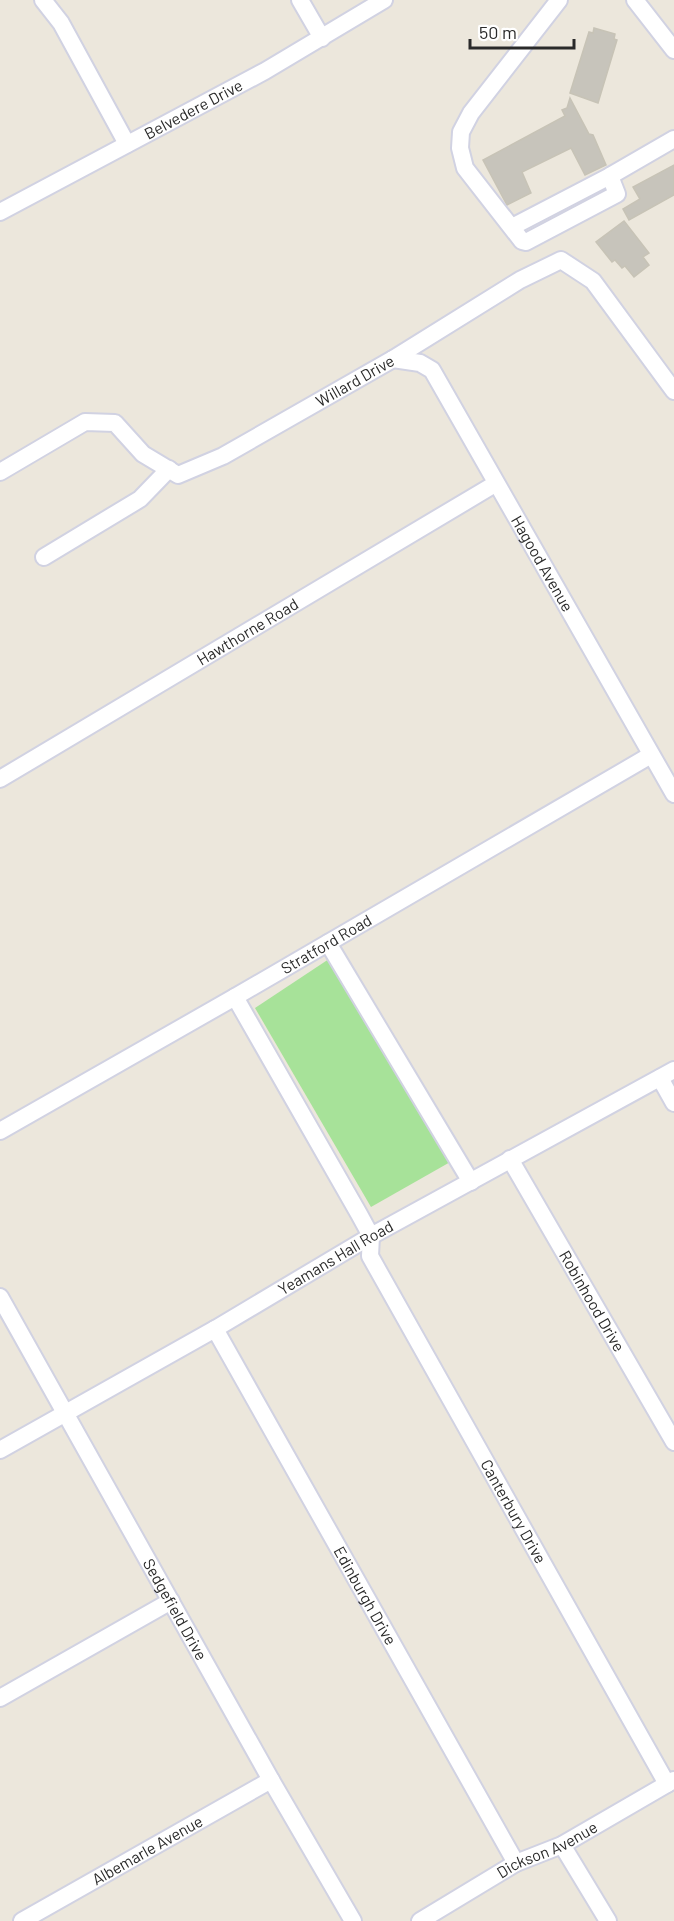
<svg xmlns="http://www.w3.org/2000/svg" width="674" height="1921" font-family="Barlow,sans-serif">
  <rect width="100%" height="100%" fill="#ece7dc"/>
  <path fill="#a7e299" d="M 332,957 L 452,1161 L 371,1207 L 255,1008 Z"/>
  <path fill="#c7c4bb" stroke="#c7c3b6" stroke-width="1.5" d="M 594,28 L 615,34 L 614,39 L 617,40 L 598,103 L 570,93 L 589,32 L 593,33 Z
    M 570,98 L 589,134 L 593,135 L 606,165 L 585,175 L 571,148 L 522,172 L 531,193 L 507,205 L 483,160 L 565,116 L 562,110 L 567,108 Z
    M 674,165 L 674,195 L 629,220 L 623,209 L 640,199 L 633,187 Z
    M 624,221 L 649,253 L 643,257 L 649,265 L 634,277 L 625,266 L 622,268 L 615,260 L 612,262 L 596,242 Z"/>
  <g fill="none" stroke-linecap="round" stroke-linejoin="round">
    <defs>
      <g id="minor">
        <path d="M 43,0 L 61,23 L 127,144"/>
        <path d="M 300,0 L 322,38"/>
        <path d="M 559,0 L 471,113 L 461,132 L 460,148 L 465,168 L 522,241 L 526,242 L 617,194 L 610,176"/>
        <path d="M 635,0 L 674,50"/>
        <path id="s1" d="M 0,212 L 265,71 L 384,0"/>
        <path d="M 512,227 L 610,176 L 674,139"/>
        <path id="s2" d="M 393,359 L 420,363 L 432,370 L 674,794"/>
        <path id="s3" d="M 0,472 L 85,422 L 115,423 L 143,454 L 178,475 L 223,456 L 393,359 L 520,280 L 561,260 L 593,281 L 674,391"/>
        <path d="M 44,557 L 140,499 L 169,469"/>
        <path id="s4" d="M 0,779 L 495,484"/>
        <path d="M 328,943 L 471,1182"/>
        <path id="s5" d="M 235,997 L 359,1214 L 371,1236 L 370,1256 L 667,1784"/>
        <path d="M 660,1078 L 674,1103"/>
        <path id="s6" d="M 0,1131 L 235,997 L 651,755"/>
        <path id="s7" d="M 510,1159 L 674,1442"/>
        <path id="s8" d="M 0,1297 L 271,1780 L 353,1921"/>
        <path id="s9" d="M 215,1329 L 516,1863"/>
        <path id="s10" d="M 0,1450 L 215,1329 L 371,1236 L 674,1070"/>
        <path d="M 0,1698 L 171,1601"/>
        <path d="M 562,1845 L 608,1921"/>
        <path id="s11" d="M 22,1921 L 271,1780"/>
        <path id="s12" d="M 420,1921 L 516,1863 L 562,1845 L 674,1780"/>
      </g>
    </defs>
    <use href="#minor" stroke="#d1d2e2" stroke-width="20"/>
    <use href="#minor" stroke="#fff" stroke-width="16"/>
  </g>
  <g text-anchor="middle" stroke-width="5" stroke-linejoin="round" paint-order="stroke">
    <g font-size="16" fill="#2a2a2a" stroke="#fff">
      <text dy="6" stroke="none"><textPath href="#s1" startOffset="219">Belvedere Drive</textPath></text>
      <text dy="6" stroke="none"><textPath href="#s3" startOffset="412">Willard Drive</textPath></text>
      <text dy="6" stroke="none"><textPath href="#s2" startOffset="264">Hagood Avenue</textPath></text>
      <text dy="6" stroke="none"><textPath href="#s4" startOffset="288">Hawthorne Road</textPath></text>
      <text dy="6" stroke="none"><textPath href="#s6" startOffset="376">Stratford Road</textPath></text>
      <text dy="6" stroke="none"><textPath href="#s10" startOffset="387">Yeamans Hall Road</textPath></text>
      <text dy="6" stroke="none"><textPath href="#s7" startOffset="164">Robinhood Drive</textPath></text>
      <text dy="6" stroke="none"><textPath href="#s5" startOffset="588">Canterbury Drive</textPath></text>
      <text dy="6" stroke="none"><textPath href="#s9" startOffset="306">Edinburgh Drive</textPath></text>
      <text dy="6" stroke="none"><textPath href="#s8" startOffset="358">Sedgefield Drive</textPath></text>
      <text dy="6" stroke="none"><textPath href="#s12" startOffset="146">Dickson Avenue</textPath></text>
      <text dy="6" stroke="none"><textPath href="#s11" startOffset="144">Albemarle Avenue</textPath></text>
    </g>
  </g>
  <path d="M470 39v9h104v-9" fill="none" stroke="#2a2a2a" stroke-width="3"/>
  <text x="479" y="39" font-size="18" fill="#2a2a2a" stroke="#ffffff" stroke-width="4.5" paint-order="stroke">50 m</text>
</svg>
